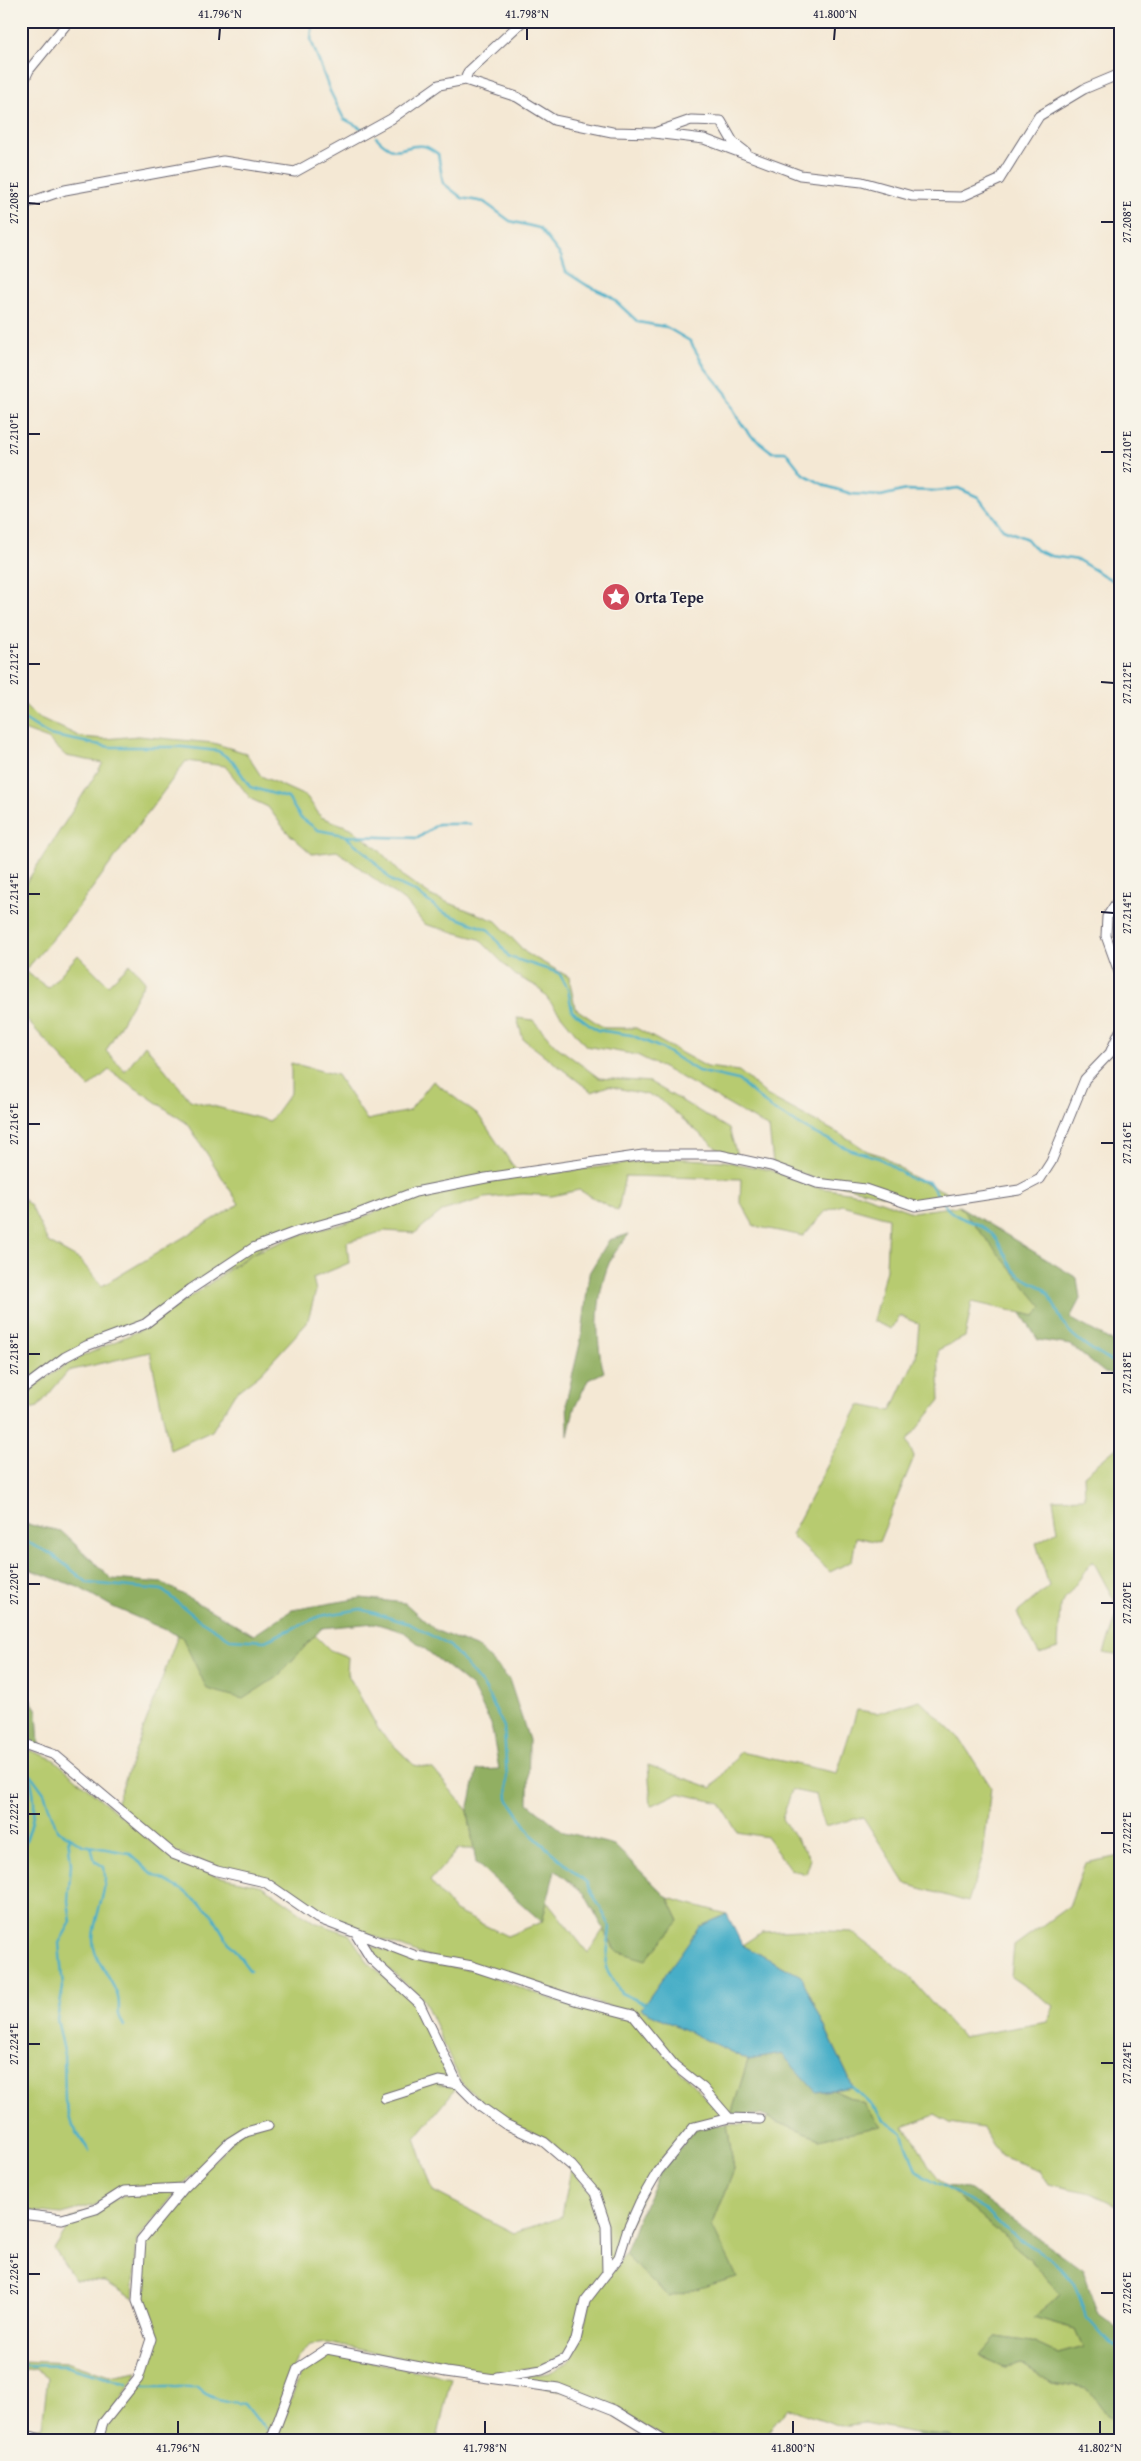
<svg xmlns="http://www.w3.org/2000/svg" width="1141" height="2461" font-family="'Gentium Book Plus',serif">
  <rect width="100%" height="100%" fill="#f7f3e8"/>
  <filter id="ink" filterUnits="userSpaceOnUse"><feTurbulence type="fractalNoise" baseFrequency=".02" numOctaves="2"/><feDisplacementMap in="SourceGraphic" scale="10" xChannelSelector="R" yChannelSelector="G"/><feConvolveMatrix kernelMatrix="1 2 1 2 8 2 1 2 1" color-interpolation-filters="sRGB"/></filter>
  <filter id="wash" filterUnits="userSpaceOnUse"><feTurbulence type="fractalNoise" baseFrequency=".0096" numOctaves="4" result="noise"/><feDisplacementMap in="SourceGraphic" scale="20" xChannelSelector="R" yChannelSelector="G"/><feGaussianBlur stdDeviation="1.12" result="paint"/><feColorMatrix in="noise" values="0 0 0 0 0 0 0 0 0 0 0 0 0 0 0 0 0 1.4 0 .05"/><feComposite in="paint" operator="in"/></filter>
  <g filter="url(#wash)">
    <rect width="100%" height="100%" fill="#f4e8d4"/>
    <path fill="#b7cb6f" stroke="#6c7655" d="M 21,704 L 25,705 L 36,716 L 81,737 L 105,739 L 138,736 L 213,743 L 246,753 L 261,776 L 307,797 L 321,817 L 351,828 L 379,850 L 404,877 L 431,896 L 496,921 L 526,953 L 569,977 L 575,1008 L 604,1028 L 636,1028 L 707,1067 L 739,1071 L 768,1096 L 849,1139 L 867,1151 L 883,1156 L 911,1176 L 956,1197 L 915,1203 L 818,1180 L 773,1163 L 769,1128 L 679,1076 L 637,1055 L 586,1046 L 538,987 L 515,975 L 479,939 L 424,924 L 407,903 L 337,851 L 312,854 L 286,831 L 268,807 L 251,799 L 225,766 L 186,761 L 74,913 L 25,971 L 48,988 L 78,955 L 108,985 L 130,964 L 145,981 L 106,1051 L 125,1071 L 145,1045 L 190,1100 L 270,1121 L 291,1092 L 291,1063 L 337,1075 L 367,1120 L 409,1111 L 433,1081 L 479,1116 L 516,1170 L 292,1229 L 145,1320 L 85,1344 L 21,1387 L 21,1197 L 31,1206 L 48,1242 L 80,1260 L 102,1286 L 239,1204 L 188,1124 L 109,1070 L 89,1087 L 21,1014 L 21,891 L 103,763 L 66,756 L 48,739 L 21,729 Z
      M 517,1018 L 533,1020 L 556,1046 L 599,1078 L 650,1082 L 729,1129 L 737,1155 L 721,1152 L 657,1097 L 608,1086 L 592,1092 L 523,1039 Z
      M 668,1158 L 723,1161 L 770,1170 L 814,1187 L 861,1194 L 912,1212 L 959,1206 L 1043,1307 L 1035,1316 L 972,1302 L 965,1337 L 938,1350 L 940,1400 L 907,1441 L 914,1457 L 879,1542 L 856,1537 L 852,1561 L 830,1572 L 791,1535 L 859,1405 L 891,1411 L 916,1357 L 919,1324 L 900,1316 L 891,1329 L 873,1321 L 886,1269 L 888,1218 L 842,1205 L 826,1211 L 803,1236 L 754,1226 L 740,1201 L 741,1179 L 625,1176 L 618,1211 L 579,1190 L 552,1196 L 523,1194 L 485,1198 L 442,1211 L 415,1233 L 385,1231 L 347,1242 L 349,1263 L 313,1278 L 316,1291 L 307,1323 L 261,1373 L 235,1393 L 212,1431 L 170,1450 L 150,1352 L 68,1371 L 38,1407 L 21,1411 L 21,1395 L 70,1362 L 147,1327 L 253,1253 L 297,1236 L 349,1222 L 416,1197 L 486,1182 Z
      M 1120,1445 L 1120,1656 L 1104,1653 L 1119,1609 L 1093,1561 L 1060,1605 L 1058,1648 L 1039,1654 L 1017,1613 L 1049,1586 L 1036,1543 L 1058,1531 L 1053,1499 L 1085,1498 L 1084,1475 Z
      M 178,1635 L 277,1677 L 315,1635 L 330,1650 L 348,1657 L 347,1673 L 380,1732 L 414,1765 L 433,1769 L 468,1811 L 474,1849 L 458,1849 L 430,1881 L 455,1911 L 507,1936 L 542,1922 L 547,1901 L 588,1953 L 603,1930 L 616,1951 L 679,1921 L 668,1898 L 727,1914 L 699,1928 L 641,2009 L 748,2060 L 731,2115 L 676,2062 L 634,2013 L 417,1953 L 318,1914 L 265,1878 L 217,1868 L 175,1851 L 116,1804 Z
      M 920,1700 L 960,1739 L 991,1787 L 983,1856 L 968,1902 L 906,1884 L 863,1817 L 824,1827 L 816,1795 L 792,1790 L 782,1819 L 811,1859 L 806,1874 L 790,1869 L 767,1837 L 737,1832 L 720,1803 L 678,1793 L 651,1806 L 648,1765 L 712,1788 L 740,1752 L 837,1773 L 857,1710 L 877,1713 Z
      M 21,1747 L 53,1759 L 171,1858 L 217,1876 L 263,1886 L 314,1922 L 349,1934 L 368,1962 L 416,2005 L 454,2081 L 439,2085 L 457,2087 L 415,2138 L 433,2191 L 514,2233 L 562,2216 L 571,2169 L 593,2194 L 603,2226 L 604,2272 L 582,2299 L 573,2340 L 562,2356 L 541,2367 L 489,2375 L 327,2343 L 310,2345 L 296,2360 L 271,2432 L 263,2440 L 101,2440 L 106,2425 L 140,2380 L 155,2340 L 140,2302 L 144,2242 L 186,2189 L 244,2129 L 183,2184 L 122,2187 L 95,2205 L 62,2214 L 21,2210 Z
      M 1120,1856 L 1120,2207 L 1091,2193 L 1048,2184 L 1039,2170 L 1001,2156 L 982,2128 L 949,2123 L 935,2115 L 903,2127 L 915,2140 L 928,2165 L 945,2186 L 1029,2258 L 1061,2294 L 1034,2317 L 1075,2329 L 1083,2347 L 1058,2354 L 1032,2342 L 997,2337 L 980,2356 L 1005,2367 L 1022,2364 L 1052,2383 L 1088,2389 L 1106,2414 L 1120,2421 L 1120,2440 L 958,2440 L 949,2435 L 916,2433 L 864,2423 L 841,2426 L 788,2408 L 761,2440 L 736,2440 L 711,2435 L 707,2440 L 668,2440 L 608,2404 L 514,2378 L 549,2373 L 568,2363 L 580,2343 L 589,2303 L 625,2255 L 669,2297 L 712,2226 L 734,2170 L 727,2124 L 761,2125 L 768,2118 L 819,2139 L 864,2104 L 833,2090 L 853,2087 L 801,1976 L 742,1945 L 762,1932 L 800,1930 L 852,1932 L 909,1976 L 962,2037 L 1047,2022 L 1054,2006 L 1011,1977 L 1014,1946 L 1069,1906 L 1085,1863 Z
      M 369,1945 L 423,1963 L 474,1970 L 562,2003 L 633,2020 L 724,2117 L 667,2152 L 654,2169 L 616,2257 L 609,2267 L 598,2190 L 549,2140 L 505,2120 L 484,2104 L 461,2082 L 424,2000 L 375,1957 Z
      M 177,2191 L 137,2240 L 133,2299 L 106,2282 L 75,2280 L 54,2249 L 70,2225 L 69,2220 L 127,2194 Z
      M 329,2354 L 451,2377 L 437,2440 L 276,2440 L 301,2372 Z
      M 21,2361 L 69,2363 L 109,2376 L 137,2371 L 135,2378 L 94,2440 L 55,2440 L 25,2431 L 42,2426 L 48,2377 L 35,2368 L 21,2370 Z"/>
    <path fill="#91af62" stroke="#5a684e" d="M 959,1206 L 1077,1278 L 1080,1299 L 1070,1318 L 1112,1341 L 1120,1352 L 1120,1375 L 1105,1373 L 1070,1345 L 1038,1340 L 1021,1313 L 1035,1316 L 1042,1307 Z
      M 629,1234 C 623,1242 617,1249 612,1257 C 596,1288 594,1339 604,1372 L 588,1380 L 574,1409 L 568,1436 L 567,1398 L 582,1335 L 589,1273 L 609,1240 Z
      M 21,1523 L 61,1531 L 112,1579 L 163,1583 L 254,1635 L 292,1610 L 361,1598 L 405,1603 L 435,1630 L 480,1649 L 509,1679 L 529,1740 L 528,1803 L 564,1832 L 614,1845 L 668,1898 L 679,1921 L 646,1960 L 616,1951 L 584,1893 L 555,1870 L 542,1922 L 476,1863 L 468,1811 L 477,1770 L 499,1769 L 491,1724 L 472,1687 L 404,1632 L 374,1623 L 322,1628 L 277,1677 L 243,1699 L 207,1689 L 182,1637 L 113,1607 L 78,1587 L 31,1570 L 21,1563 Z
      M 21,1685 L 37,1710 L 39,1745 L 21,1739 Z
      M 782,2054 L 816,2092 L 833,2090 L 864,2104 L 881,2126 L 819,2139 L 761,2115 L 731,2115 L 748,2060 Z
      M 727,2124 L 734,2170 L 712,2226 L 737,2277 L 669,2297 L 625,2255 L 638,2219 L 659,2174 L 696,2129 Z
      M 945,2186 L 968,2188 L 1083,2270 L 1098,2314 L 1120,2330 L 1120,2421 L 1106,2415 L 1088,2389 L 1052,2383 L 1022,2364 L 1005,2367 L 980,2356 L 997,2337 L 1032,2342 L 1058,2354 L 1083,2347 L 1075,2329 L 1033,2317 L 1061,2294 L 1029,2258 Z
      M 916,2433 L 949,2435 L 958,2440 L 923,2440 Z"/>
    <path fill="#47aec7" stroke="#346881" d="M 727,1914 L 742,1945 L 801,1976 L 853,2087 L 816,2092 L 782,2054 L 748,2060 L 641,2009 L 699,1927 Z"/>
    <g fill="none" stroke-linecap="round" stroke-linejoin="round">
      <path stroke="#47aec7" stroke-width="2.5" d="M 313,21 L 311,40 L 330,91 L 344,119 L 365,130
        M 376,137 C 399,161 401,143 424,146 C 428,147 434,151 438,154 L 443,183 L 462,198 L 484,202 L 510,221 L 539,228 L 561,256 L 566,272 L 588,286 L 610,296 L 638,322 L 666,327 L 690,341 L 706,369 L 726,393 L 737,417 L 749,434 L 772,452 L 786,452 L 803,474 L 826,486 L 852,494 L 881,496 L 906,490 L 937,491 L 958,488 L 978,497 L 1003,529 L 1027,539 L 1036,550 L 1051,556 L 1078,560 L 1120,585
        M 21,717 L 49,735 L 110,747 L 182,747 L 218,751 L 233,761 L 250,787 L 288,798 L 300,817 L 318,830 L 344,835 L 366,853 L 392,881 L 416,892 L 442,912 L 489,930 L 509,957 L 559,973 L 568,989 L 572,1011 L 597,1030 L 631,1035 L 663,1049 L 698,1071 L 738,1080 L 772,1109 L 812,1132 L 851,1150 L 879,1158 L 911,1179 L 929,1182 L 940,1199
        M 346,836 L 418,838 L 438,824 L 470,824
        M 943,1203 C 957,1223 975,1218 991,1233 C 1001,1242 1006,1260 1015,1271 C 1025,1282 1036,1282 1044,1289 C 1056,1301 1058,1320 1069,1331 C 1079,1342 1106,1360 1120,1365
        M 21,1539 L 53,1555 L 88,1583 L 162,1590 L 197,1618 L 230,1639 L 265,1641 L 320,1616 L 361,1609 L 410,1624 L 450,1646 L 485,1688 L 504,1727 L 508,1799 L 533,1836 L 587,1883 L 610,1926 L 606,1968 L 621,1993 L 645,2004
        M 21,1757 C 40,1794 37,1816 21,1853
        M 31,1775 L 44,1793 L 57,1830 L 83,1845 L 129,1853 L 150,1872 L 184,1891 L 211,1913 L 227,1940 L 250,1971
        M 68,1836 L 71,1864 L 68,1901 L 71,1922 L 59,1943 L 63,1988 L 57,2019 L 64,2051 L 65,2101 L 71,2123 L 89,2151
        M 91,1847 L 95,1861 L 104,1867 C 109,1892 94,1914 93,1939 C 93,1961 112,1977 118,1997 C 121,2010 115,2011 124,2026
        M 853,2087 L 878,2111 L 884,2120 L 903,2134 L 916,2171 L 986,2210 L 1006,2230 L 1053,2260 L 1074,2284 L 1087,2318 L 1104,2337 L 1120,2350
        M 21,2167 L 24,2192
        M 21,2365 L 65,2366 L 127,2384
        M 140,2385 L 145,2387 L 197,2387 C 210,2400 226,2401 244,2404 L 254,2417 L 267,2428
        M 280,2437 L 293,2440"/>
    </g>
  </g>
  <g filter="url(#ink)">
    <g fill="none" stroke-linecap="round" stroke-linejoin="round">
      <defs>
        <path id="minor" d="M 465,80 L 468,72 L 523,21
          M 21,87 L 29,70 L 69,21
          M 657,132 L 691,120 L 721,121 L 733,142 L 746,152
          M 21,205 L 65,190 L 223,161 L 295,172 L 391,119 L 439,85 L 465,80 L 517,97 L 554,120 L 612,132 L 654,133 L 704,139 L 800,175 L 862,182 L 912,196 L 961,197 L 999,180 L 1039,116 L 1084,89 L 1120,74
          M 1120,897 L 1107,917 L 1106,936 L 1120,975
          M 21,1390 L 65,1357 L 86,1346 L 145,1324 L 191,1289 L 253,1248 L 295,1232 L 352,1216 L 415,1192 L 486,1178 L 643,1155 L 720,1155 L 771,1166 L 817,1183 L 865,1189 L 915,1206 L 1019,1190 L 1040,1179 L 1051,1162 L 1085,1079 L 1110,1053 L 1120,1031
          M 21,1743 L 55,1755 L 173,1854 L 217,1871 L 265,1882 L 317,1918 L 416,1956 L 472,1966 L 578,2001 L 633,2015 L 674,2065 L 703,2088 L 729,2118
          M 355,1933 L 371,1959 L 419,2003 L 458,2084
          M 385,2098 L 439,2081 L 458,2084 L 481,2107 L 505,2124 L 544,2142 L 572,2166 L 595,2193 L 606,2226 L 607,2273
          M 21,2214 L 62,2219 L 96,2209 L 124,2191 L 184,2188
          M 497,2377 L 542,2370 L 565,2359 L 576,2340 L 585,2301 L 619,2257 L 627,2231 L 640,2202 L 658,2171 L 694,2127 L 729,2118 L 760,2119
          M 21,2437 L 30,2436 L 46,2440
          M 98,2440 L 103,2423 L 138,2379 L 151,2339 L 137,2301 L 141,2240 L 184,2188 L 230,2142 L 246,2132 L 268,2126
          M 268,2440 L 273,2435 L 298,2368 L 327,2349 L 446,2372 L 558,2388 L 614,2410 L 663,2440"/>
      </defs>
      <use href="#minor" stroke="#6c6771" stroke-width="11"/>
      <use href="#minor" stroke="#fff" stroke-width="9"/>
    </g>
  </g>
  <path fill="none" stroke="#22223b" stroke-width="2" d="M 219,40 L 220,28M 527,40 L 527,28M 834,40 L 835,28M 28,203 L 40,204M 1101,222 L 1114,222M 28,434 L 40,434M 1101,452 L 1114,452M 28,664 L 40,664M 1101,682 L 1114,683M 28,894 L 40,894M 1101,912 L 1114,913M 28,1124 L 40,1124M 1101,1143 L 1114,1143M 28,1354 L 40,1354M 1101,1373 L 1114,1373M 28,1584 L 40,1584M 1101,1603 L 1114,1603M 28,1814 L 40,1814M 1101,1833 L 1114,1833M 28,2044 L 40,2044M 1101,2063 L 1114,2063M 28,2274 L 40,2274M 1101,2293 L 1114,2293M 178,2434 L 178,2421M 485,2434 L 485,2421M 793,2434 L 793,2421M 1100,2434 L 1100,2421"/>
  <defs>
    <symbol id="sight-disc" viewBox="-11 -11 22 22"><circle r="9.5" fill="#d1495b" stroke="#f7f3e8"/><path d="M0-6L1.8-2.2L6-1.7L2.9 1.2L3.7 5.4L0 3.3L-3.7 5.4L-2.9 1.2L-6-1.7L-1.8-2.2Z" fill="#fff"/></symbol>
  </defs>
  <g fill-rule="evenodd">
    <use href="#sight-disc" x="600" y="581" width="32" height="32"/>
  </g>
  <g text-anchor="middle" stroke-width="4.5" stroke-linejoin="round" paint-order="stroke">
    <g font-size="16" font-weight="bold" fill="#22223b" stroke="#f7f3e8" text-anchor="start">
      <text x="635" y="603">Orta Tepe</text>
    </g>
  </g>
  <rect width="1141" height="2461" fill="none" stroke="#f7f3e8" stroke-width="55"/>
  <rect x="28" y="28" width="1086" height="2406" fill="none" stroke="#22223b" stroke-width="2"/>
  <g font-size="12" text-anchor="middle" fill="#22223b">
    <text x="220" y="18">41.796°N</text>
    <text x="527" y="18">41.798°N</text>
    <text x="835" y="18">41.800°N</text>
    <text transform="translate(14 203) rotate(-90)" y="4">27.208°E</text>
    <text transform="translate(1127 222) rotate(-90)" y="4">27.208°E</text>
    <text transform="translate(14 434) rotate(-90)" y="4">27.210°E</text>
    <text transform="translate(1127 452) rotate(-90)" y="4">27.210°E</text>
    <text transform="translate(14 664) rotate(-90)" y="4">27.212°E</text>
    <text transform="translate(1127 683) rotate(-90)" y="4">27.212°E</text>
    <text transform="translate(14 894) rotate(-90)" y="4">27.214°E</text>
    <text transform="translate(1127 913) rotate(-90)" y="4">27.214°E</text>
    <text transform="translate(14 1124) rotate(-90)" y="4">27.216°E</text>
    <text transform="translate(1127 1143) rotate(-90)" y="4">27.216°E</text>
    <text transform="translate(14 1354) rotate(-90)" y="4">27.218°E</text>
    <text transform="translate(1127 1373) rotate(-90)" y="4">27.218°E</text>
    <text transform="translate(14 1584) rotate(-90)" y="4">27.220°E</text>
    <text transform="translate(1127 1603) rotate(-90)" y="4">27.220°E</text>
    <text transform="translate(14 1814) rotate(-90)" y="4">27.222°E</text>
    <text transform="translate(1127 1833) rotate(-90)" y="4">27.222°E</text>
    <text transform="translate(14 2044) rotate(-90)" y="4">27.224°E</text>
    <text transform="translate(1127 2063) rotate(-90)" y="4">27.224°E</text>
    <text transform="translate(14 2274) rotate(-90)" y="4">27.226°E</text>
    <text transform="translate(1127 2293) rotate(-90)" y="4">27.226°E</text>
    <text x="178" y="2452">41.796°N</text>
    <text x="485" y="2452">41.798°N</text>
    <text x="793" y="2452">41.800°N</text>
    <text x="1100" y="2452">41.802°N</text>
  </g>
</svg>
